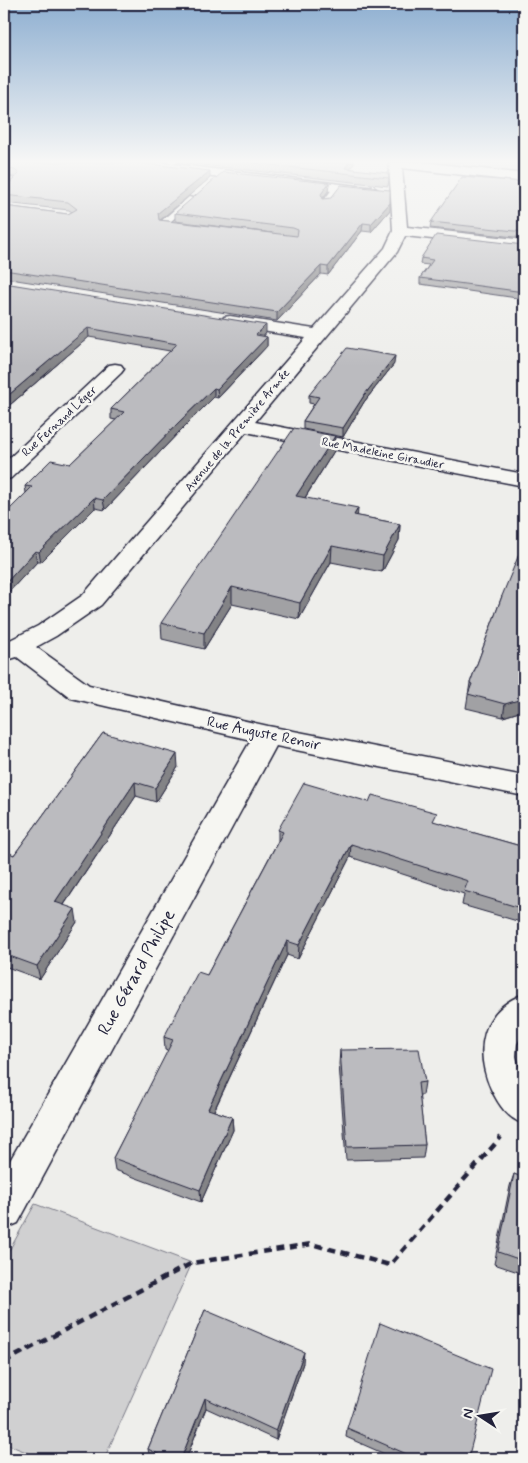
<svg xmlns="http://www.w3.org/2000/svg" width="528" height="1463" font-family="Mynerve,sans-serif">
  <rect width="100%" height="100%" fill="#eeeeeb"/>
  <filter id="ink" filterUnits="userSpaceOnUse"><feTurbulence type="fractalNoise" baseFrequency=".02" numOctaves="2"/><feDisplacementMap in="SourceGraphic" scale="10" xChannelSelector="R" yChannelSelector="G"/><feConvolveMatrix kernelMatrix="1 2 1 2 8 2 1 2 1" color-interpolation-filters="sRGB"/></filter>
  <g filter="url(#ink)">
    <path fill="#d0d0d1" stroke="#797986" d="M 428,162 L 524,162 L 524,176 L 479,171 Z
      M 35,1204 L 192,1263 L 104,1459 L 43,1459 L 4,1443 L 4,1260 Z"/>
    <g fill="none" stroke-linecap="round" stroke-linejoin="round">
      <defs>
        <path id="service" d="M 335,185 L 342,187 L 329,205 L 323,205 L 322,203 Z
          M 189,197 L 196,199 L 170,222 L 184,225 L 184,229 L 160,226 L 160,222 Z"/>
        <path id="minor" d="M 112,162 L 155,162 L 375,188 L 382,192 L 375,196 L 118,166 Z
          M 389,162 L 423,162 L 524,174 L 524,182 L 402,168 L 407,227 L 524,240 L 524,249 L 405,236 L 397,252 L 255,422 L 524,474 L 524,486 L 246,432 L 101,605 L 56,636 L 36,647 L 89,685 L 268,726 L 524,776 L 524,796 L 276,746 L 18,1223 L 4,1229 L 4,1171 L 251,740 L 71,698 L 17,657 L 4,661 L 4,643 L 38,626 L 83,595 L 306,338 L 224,325 L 222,321 L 224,317 L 230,316 L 314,329 L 385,248 L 393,231 Z
          M 4,177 L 16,179 L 18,182 L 9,191 L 4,192 Z
          M 115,364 L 121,365 L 124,369 L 121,373 L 11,478 L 4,480 L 4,463 L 109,365 Z
          M 524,994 L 524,1030 L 517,1044 L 516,1056 L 519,1069 L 524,1079 L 524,1124 C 507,1118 499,1105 491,1089 C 474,1051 481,1010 524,994 Z"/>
      </defs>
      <use href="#service" stroke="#22223b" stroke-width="3"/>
      <use href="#minor" stroke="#22223b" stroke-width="3"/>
      <path stroke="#22223b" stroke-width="4.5" stroke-dasharray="8 5.5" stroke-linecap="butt" d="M 4,1362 L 192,1263 L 311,1244 L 390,1265 L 501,1137"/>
      <use href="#service" fill="#f6f6f2" fill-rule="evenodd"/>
      <use href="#minor" fill="#f6f6f2" fill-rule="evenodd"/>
    </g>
    <path fill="#a1a1a4" stroke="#22223b" d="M 4,162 L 210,178 L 159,220 L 272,233 L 175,221 L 175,213 L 329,183 L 328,191 L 323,199 L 390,210 L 371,232 L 362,231 L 328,275 L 321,274 L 277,321 L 4,278 L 4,206 L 68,214 L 72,212 L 69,210 L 4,203 L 4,185 L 8,185 L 15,177 L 4,176 Z
      M 177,162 L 354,162 L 354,164 L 350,168 L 389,178 L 388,186 Z
      M 524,182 L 524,238 L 430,228 L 431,222 Z
      M 524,245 L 524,299 L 420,284 L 420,278 L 429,265 L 420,264 L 421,258 Z
      M 4,283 L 266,333 L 264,336 L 267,337 L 267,346 L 218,398 L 214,397 L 179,432 L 105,510 L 95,508 L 41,562 L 37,562 L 4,597 L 4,515 L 26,493 L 25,486 L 70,464 L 116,420 L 111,419 L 111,409 L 170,351 L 89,337 L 4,410 Z
      M 394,364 L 364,402 L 343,437 L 303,429 L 303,421 L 314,404 L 309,403 L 309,395 Z
      M 335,436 L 334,451 L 305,498 L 358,516 L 400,524 L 399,540 L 382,572 L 331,562 L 299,619 L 232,604 L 204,649 L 162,639 L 161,623 Z
      M 502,596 L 519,712 L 503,717 L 466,708 L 470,683 Z
      M 103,733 L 178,767 L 156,802 L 136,796 L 64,905 L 77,922 L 40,979 L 4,966 L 4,851 L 14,855 Z
      M 435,822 L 524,847 L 524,923 L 462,905 L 464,894 L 350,857 L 298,959 L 287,955 L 214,1111 L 232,1117 L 233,1130 L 201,1202 L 115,1170 L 113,1158 L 168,1051 L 165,1050 L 164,1037 L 207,975 L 278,841 L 278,830 Z
      M 340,1050 L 425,1082 L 423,1095 L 419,1095 L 425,1145 L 423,1158 L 346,1160 L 339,1064 Z
      M 514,1174 L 524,1178 L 524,1274 L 494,1264 L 510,1186 Z
      M 205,1310 L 303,1363 L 276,1440 L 206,1408 L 186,1459 L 150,1459 L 148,1449 Z
      M 347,1428 L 468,1459 L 396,1459 L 346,1437 Z"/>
    <path fill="#838386" stroke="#22223b" d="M 349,162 L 354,162 L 354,164 L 345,174 L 345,168 Z
      M 210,171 L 210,178 L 159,221 L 158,213 Z
      M 329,183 L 328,191 L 320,202 L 321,194 Z
      M 390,203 L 390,210 L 371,232 L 371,224 Z
      M 363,223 L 362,231 L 328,275 L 328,267 Z
      M 321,266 L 321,274 L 277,321 L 277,312 Z
      M 266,325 L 266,333 L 257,344 L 256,335 Z
      M 88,328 L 89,337 L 4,410 L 4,399 Z
      M 267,337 L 267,346 L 218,398 L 217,389 Z
      M 395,356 L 394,364 L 364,402 L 343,437 L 343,428 L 365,394 Z
      M 214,388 L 214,397 L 179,432 L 105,510 L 103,500 L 178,423 Z
      M 335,436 L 334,451 L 296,512 L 296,496 Z
      M 94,498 L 95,508 L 41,562 L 39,552 Z
      M 358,508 L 357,523 L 354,515 Z
      M 400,524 L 399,540 L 382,572 L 383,556 Z
      M 332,546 L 331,562 L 299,619 L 300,603 Z
      M 35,551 L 37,562 L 4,597 L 4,585 Z
      M 232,587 L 232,604 L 204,649 L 204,633 Z
      M 524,692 L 524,696 L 519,712 L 503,717 L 505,704 Z
      M 4,749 L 6,761 L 4,762 Z
      M 177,754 L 178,767 L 156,802 L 155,788 Z
      M 135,782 L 136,796 L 57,915 L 55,902 Z
      M 351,844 L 350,857 L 298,959 L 299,945 Z
      M 75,909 L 77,922 L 40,979 L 37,966 Z
      M 287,941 L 287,955 L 209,1121 L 208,1109 Z
      M 232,1117 L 233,1130 L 201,1202 L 200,1190 Z
      M 304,1352 L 303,1363 L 276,1440 L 276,1431 Z
      M 205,1398 L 206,1408 L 186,1459 L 181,1459 Z"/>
    <path fill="#bbbbbf" stroke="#22223b" d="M 4,162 L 134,162 L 210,171 L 158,213 L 159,220 L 297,236 L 298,230 L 293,228 L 175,213 L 223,172 L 329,183 L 321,194 L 323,199 L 331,198 L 341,185 L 390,190 L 390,203 L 371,224 L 363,223 L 328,267 L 321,266 L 277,312 L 4,270 L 4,206 L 68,214 L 77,209 L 68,202 L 4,195 L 4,185 L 8,185 L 19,174 L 15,170 L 4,168 Z
      M 243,162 L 349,162 L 345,168 L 388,173 L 389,178 Z
      M 462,177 L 524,182 L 524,232 L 431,222 Z
      M 436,235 L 524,245 L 524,292 L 420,278 L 433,260 L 421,258 Z
      M 4,283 L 266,325 L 256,335 L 267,337 L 217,389 L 214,388 L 178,423 L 103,500 L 94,498 L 39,552 L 35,551 L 4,585 L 4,515 L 32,487 L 25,486 L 51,460 L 70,464 L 124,412 L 111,409 L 177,344 L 88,328 L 4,399 Z
      M 347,348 L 395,356 L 365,394 L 343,428 L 303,421 L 319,397 L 309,395 Z
      M 294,428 L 335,436 L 296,496 L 358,508 L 354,515 L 400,524 L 383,556 L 332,546 L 300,603 L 232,587 L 204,633 L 161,623 Z
      M 524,542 L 524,692 L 522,699 L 505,704 L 468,694 L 472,684 L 470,683 L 502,596 Z
      M 103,733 L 177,754 L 155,788 L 135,782 L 55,902 L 75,909 L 37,966 L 4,954 L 4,851 L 14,855 Z
      M 304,783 L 369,802 L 372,795 L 437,813 L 433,821 L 524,847 L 524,909 L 464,891 L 468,881 L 351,844 L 299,945 L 287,941 L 208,1109 L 232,1117 L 200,1190 L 113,1158 L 173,1040 L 164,1037 L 198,972 L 207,975 L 283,832 L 278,830 Z
      M 419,1049 L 425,1082 L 418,1083 L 425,1145 L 347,1147 L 340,1050 Z
      M 514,1174 L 524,1178 L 524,1261 L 498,1252 Z
      M 205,1310 L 304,1352 L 276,1431 L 205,1398 L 181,1459 L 168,1459 L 148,1449 Z
      M 380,1323 L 491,1369 L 468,1459 L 418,1459 L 347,1428 Z"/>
  </g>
  <linearGradient id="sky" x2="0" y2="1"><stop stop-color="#8eafd1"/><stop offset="0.44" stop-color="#f7f7f6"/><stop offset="1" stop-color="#f7f7f6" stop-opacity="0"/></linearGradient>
  <rect width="528" height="367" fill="url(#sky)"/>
  <g text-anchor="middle" stroke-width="5" stroke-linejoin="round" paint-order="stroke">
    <g font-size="12" fill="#22223b" stroke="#f6f6f2">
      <text transform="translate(59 421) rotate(-43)" y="4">Rue Fernand Léger</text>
      <text transform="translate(237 430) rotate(-50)" y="4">Avenue de la Première Armée</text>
      <text transform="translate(383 453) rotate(11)" y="4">Rue Madeleine Giraudier</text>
    </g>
    <g font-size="15" fill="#22223b" stroke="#f6f6f2">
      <text transform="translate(264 733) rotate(12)" y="5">Rue Auguste Renoir</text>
    </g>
    <g font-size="18" fill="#22223b" stroke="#f6f6f2">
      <text transform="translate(136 972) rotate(-61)" y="6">Rue Gérard Philipe</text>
    </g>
  </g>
  <rect width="528" height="1463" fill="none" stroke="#f6f6f2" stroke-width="20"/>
  <rect x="10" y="10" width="508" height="1443" fill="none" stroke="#22223b" stroke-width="2" filter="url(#ink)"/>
  <g transform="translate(480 1416) rotate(282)" stroke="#f6f6f2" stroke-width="4" paint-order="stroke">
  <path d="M0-4L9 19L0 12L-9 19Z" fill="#22223b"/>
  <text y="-8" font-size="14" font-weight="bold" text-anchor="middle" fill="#22223b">N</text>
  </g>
</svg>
